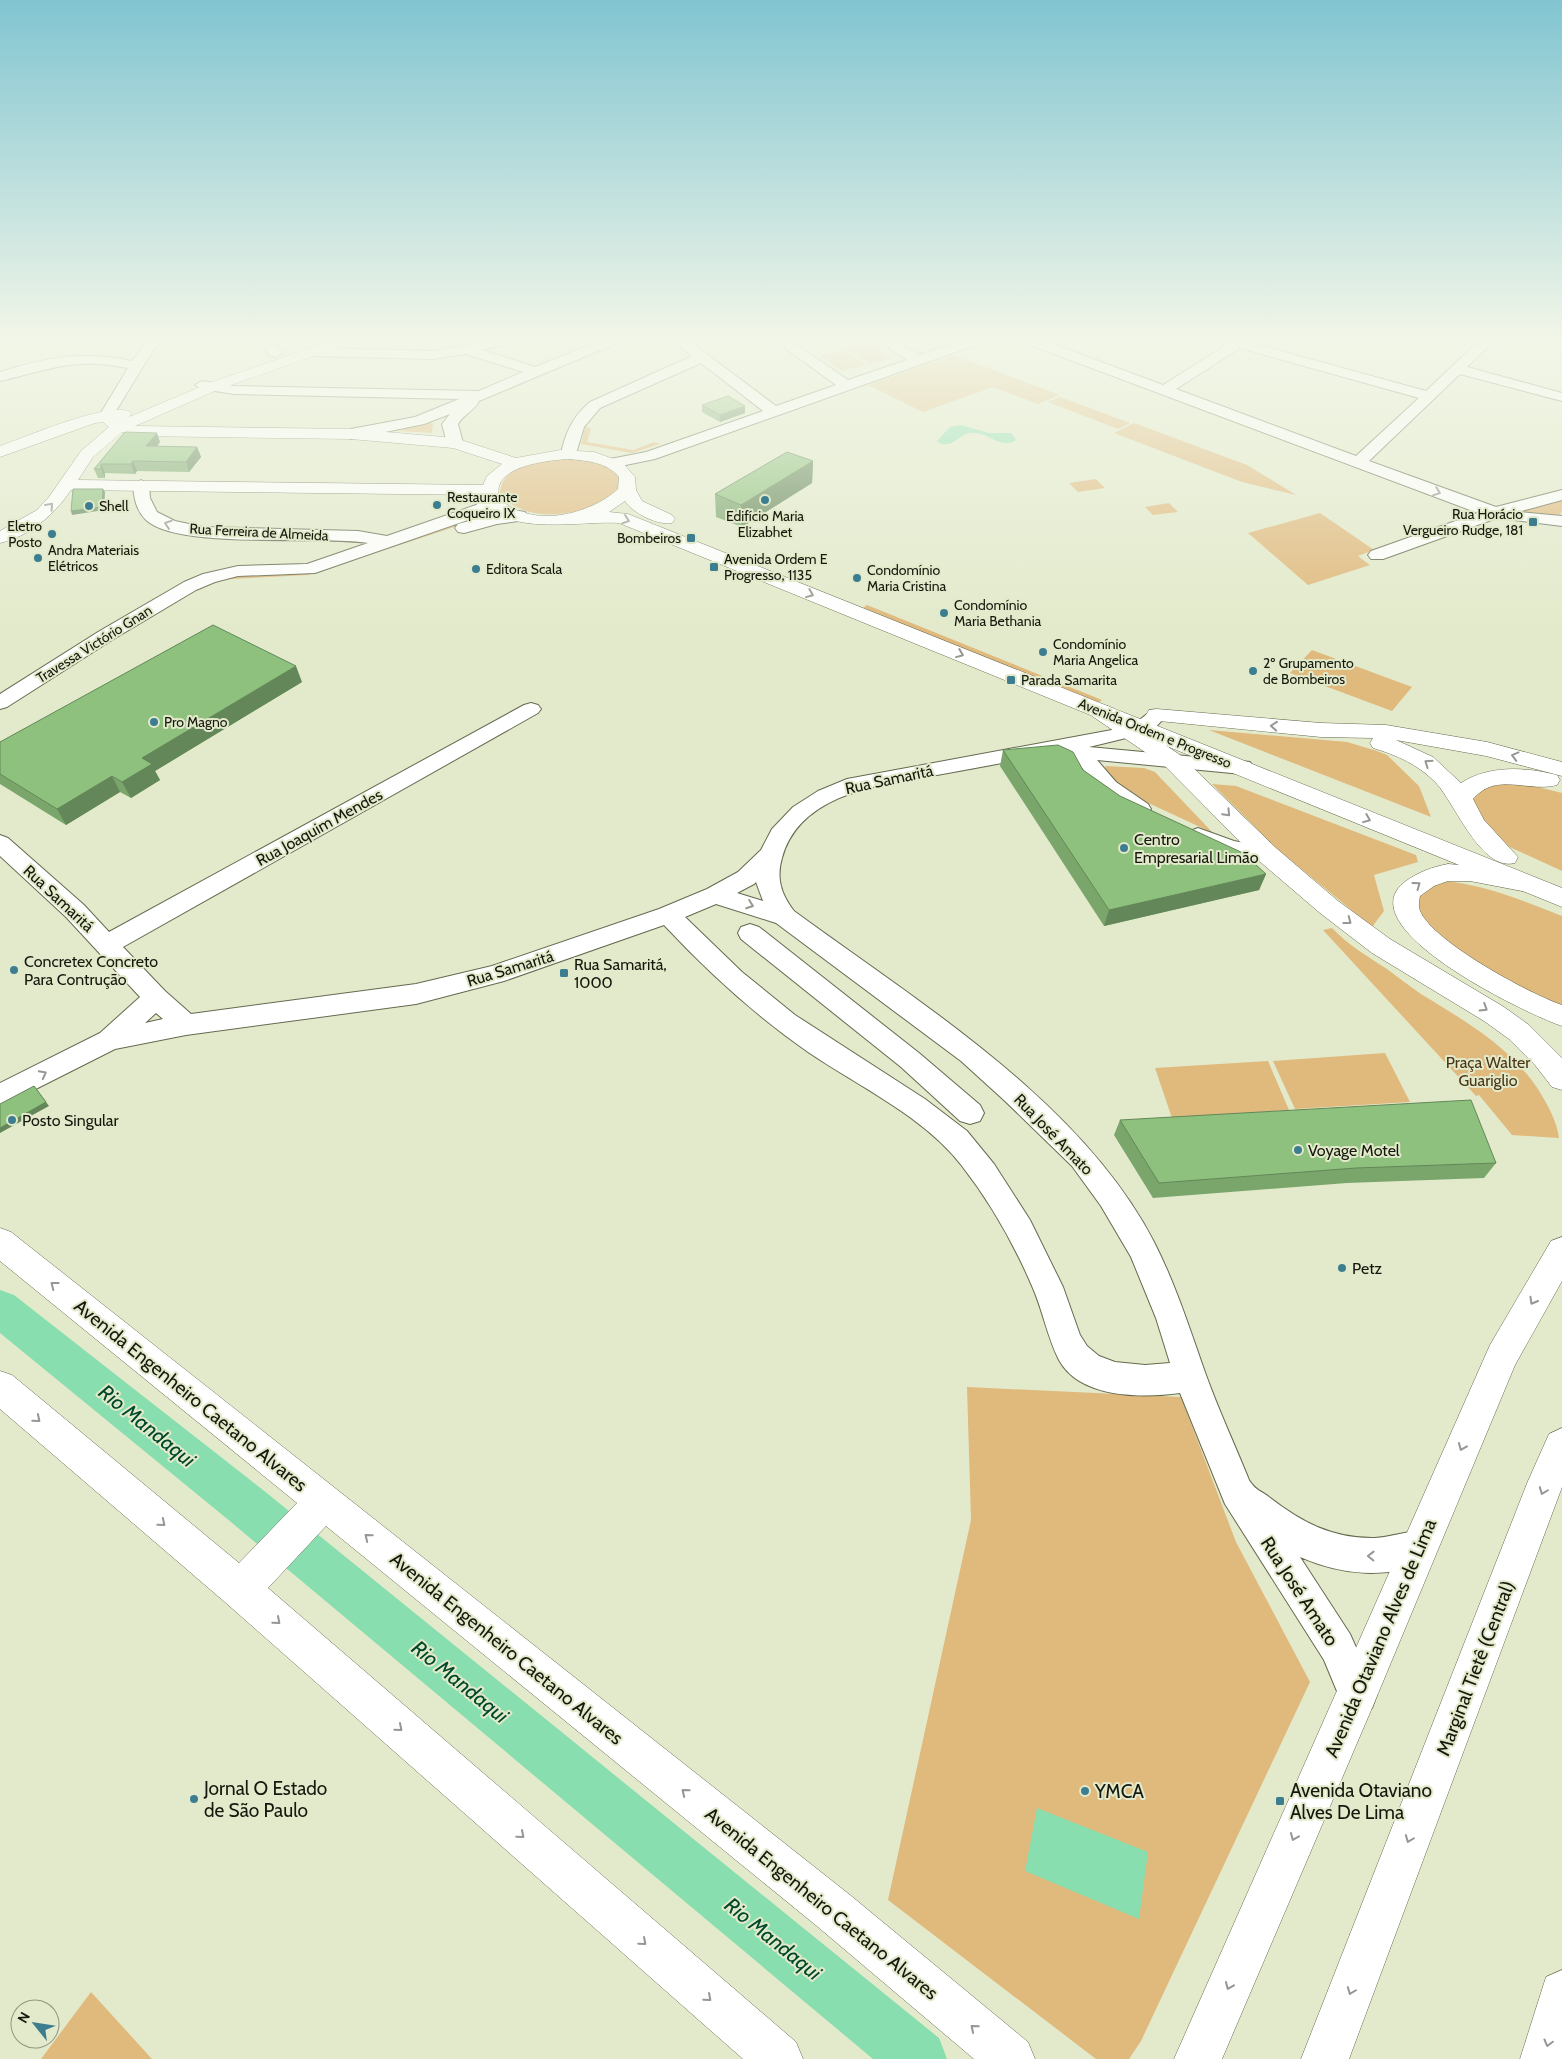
<svg xmlns="http://www.w3.org/2000/svg" width="1562" height="2059" font-family="Cabin,sans-serif">
  <rect width="100%" height="100%" fill="#e3eacb"/>
  <path fill="#e0b97d" d="M 868,344 L 890,359 L 870,364 L 848,349 Z
    M 844,350 L 866,365 L 842,371 L 820,356 Z
    M 954,355 L 1059,395 L 1038,404 L 993,387 L 923,412 L 868,385 Z
    M 1060,397 L 1130,423 L 1118,429 L 1048,402 Z
    M 427,422 L 433,423 L 432,433 L 398,431 Z
    M 1134,423 L 1247,465 L 1296,495 L 1242,482 L 1114,433 Z
    M 585,427 L 591,428 L 587,442 L 633,450 L 654,442 L 660,444 L 632,453 L 581,444 Z
    M 575,458 C 585,460 596,461 605,465 C 663,490 535,545 500,492 C 504,459 549,460 575,458 Z
    M 1096,479 L 1105,488 L 1078,492 L 1069,483 Z
    M 1562,497 L 1562,512 L 1558,516 L 1511,512 Z
    M 1169,503 L 1178,512 L 1153,515 L 1145,507 Z
    M 1320,513 L 1374,550 L 1358,556 L 1370,565 L 1308,585 L 1248,533 Z
    M 475,516 L 479,519 L 308,575 L 213,580 L 220,576 L 308,572 Z
    M 867,605 L 1102,700 L 1098,703 L 863,608 Z
    M 1312,650 L 1412,687 L 1392,711 L 1290,673 Z
    M 1209,730 L 1347,742 L 1377,751 L 1387,755 L 1419,786 L 1431,817 Z
    M 1105,766 L 1144,768 L 1155,772 L 1213,833 L 1131,795 L 1107,772 Z
    M 1514,781 L 1562,793 L 1562,871 L 1501,843 L 1470,813 L 1476,787 Z
    M 1212,784 L 1236,786 L 1416,855 L 1418,862 L 1374,875 L 1384,911 L 1372,927 L 1277,849 Z
    M 1442,881 C 1485,884 1523,901 1562,916 L 1562,1007 L 1554,1005 L 1434,941 L 1413,895 Z
    M 1332,928 C 1348,945 1367,956 1387,969 C 1398,977 1409,986 1421,994 C 1465,1021 1508,1045 1538,1089 C 1547,1104 1557,1121 1559,1138 L 1512,1135 L 1479,1095 L 1476,1096 L 1323,930 Z
    M 1385,1053 L 1410,1102 L 1295,1109 L 1273,1061 Z
    M 1268,1061 L 1289,1110 L 1172,1118 L 1155,1068 Z
    M 967,1387 L 1181,1397 L 1236,1542 L 1310,1682 L 1141,2041 L 1129,2059 L 1096,2059 L 888,1900 L 971,1520 Z
    M 91,1992 L 152,2059 L 41,2059 Z"/>
  <path fill="#88deae" d="M 961,425 L 989,433 L 1011,433 L 1016,440 C 1002,450 990,434 976,433 C 958,431 956,449 939,443 L 937,441 L 950,427 Z
    M 1037,1808 L 1148,1852 L 1139,1919 L 1025,1871 Z"/>
  <g fill="none" stroke-linecap="round" stroke-linejoin="round">
    <path fill="#88deae" fill-rule="evenodd" d="M 0,1290 L 14,1295 L 263,1490 L 939,2038 L 947,2059 L 873,2059 L 231,1522 L 0,1333 Z"/>
    <defs>
      <path id="minor" d="M 149,340 L 163,340 L 152,352 L 111,419 L 101,419 L 99,416 L 128,368 C 73,357 51,369 0,381 L 0,372 C 47,357 83,351 132,361 Z
        M 259,340 L 273,340 L 282,353 L 275,357 L 270,356 Z
        M 492,340 L 515,340 L 513,343 L 482,350 L 535,367 L 601,340 L 619,340 L 617,343 L 479,401 C 476,409 463,415 458,424 L 463,443 L 455,448 L 447,443 L 442,424 L 450,414 L 424,424 L 351,439 L 343,434 L 351,429 L 415,417 L 459,399 L 234,394 L 202,389 L 195,385 L 202,381 L 234,386 L 479,391 L 523,372 L 466,354 L 433,359 L 312,356 L 305,352 L 312,348 L 433,351 Z
        M 673,340 L 688,340 L 776,406 L 836,385 L 774,340 L 790,340 L 848,380 L 907,360 L 877,340 L 893,340 L 919,355 L 964,340 L 983,340 L 981,343 L 655,459 L 611,468 L 605,466 L 603,463 L 605,460 L 646,452 L 763,411 L 701,363 L 600,408 L 584,427 L 575,457 L 563,457 L 561,454 C 565,433 573,416 590,402 L 692,356 Z
        M 1023,340 L 1042,340 L 1163,385 L 1226,345 L 1220,343 L 1218,340 L 1250,340 L 1248,342 L 1426,391 L 1480,340 L 1495,340 L 1467,367 L 1562,393 L 1562,401 L 1460,374 L 1369,461 L 1496,507 L 1562,490 L 1562,500 L 1518,512 L 1562,516 L 1562,526 L 1497,518 L 1383,559 L 1371,559 L 1368,555 L 1371,551 L 1478,513 L 1025,343 ZM 1240,348 L 1419,398 L 1356,456 L 1176,389 Z
        M 141,480 L 149,485 L 150,498 L 157,512 L 175,521 L 203,527 L 358,531 L 387,536 L 476,505 L 487,497 L 499,497 L 501,501 L 488,513 L 315,573 L 238,576 L 215,582 L 196,590 L 112,640 L 7,707 L 0,709 L 0,694 L 98,632 L 184,582 L 203,574 L 238,566 L 307,564 L 368,543 C 319,535 178,550 146,520 C 136,510 134,498 133,485 Z
        M 519,511 L 525,512 L 527,516 L 525,520 L 497,524 L 464,533 L 458,532 L 455,528 L 458,524 L 495,514 Z
        M 531,703 L 538,705 L 541,709 L 538,713 L 123,947 L 165,991 L 191,1014 L 416,984 L 492,966 L 659,909 L 707,889 L 738,872 L 761,850 L 772,829 L 793,807 L 818,791 L 847,779 L 1128,727 C 1143,721 1148,707 1164,711 L 1167,715 L 1151,732 L 1089,747 L 1250,762 L 1253,767 L 1250,772 L 1242,774 L 1097,760 L 1116,782 L 1148,804 L 1151,809 L 1148,814 C 1132,818 1112,803 1100,792 C 1090,782 1082,763 1070,757 L 1067,751 C 1027,758 988,766 948,773 C 890,784 801,789 782,858 C 776,878 781,894 794,911 C 918,1002 1082,1102 1154,1242 C 1176,1285 1190,1330 1206,1375 C 1219,1411 1235,1445 1249,1480 C 1256,1491 1260,1490 1269,1497 C 1301,1522 1333,1539 1375,1538 C 1396,1537 1411,1527 1432,1535 L 1437,1548 L 1432,1561 C 1386,1579 1345,1576 1300,1557 L 1350,1634 L 1377,1694 L 1372,1708 L 1358,1713 L 1344,1708 L 1324,1660 L 1225,1504 L 1180,1393 C 1143,1398 1080,1399 1059,1360 C 1047,1337 1043,1310 1032,1286 C 1014,1244 990,1202 962,1166 C 925,1117 858,1086 808,1052 C 755,1015 708,972 664,925 L 504,981 L 416,1004 L 186,1035 L 115,1049 L 0,1107 L 0,1083 L 100,1033 L 140,997 L 66,917 L 0,856 L 0,835 L 8,838 L 84,905 L 109,932 L 524,705 ZM 756,882 L 763,901 L 737,893 L 754,884 ZM 716,904 L 776,923 L 961,1061 L 1005,1101 L 1072,1166 L 1101,1206 L 1131,1257 L 1156,1318 L 1170,1363 L 1145,1365 L 1115,1362 L 1099,1356 L 1087,1346 L 1080,1335 L 1063,1287 L 1030,1220 L 994,1164 L 967,1131 L 925,1099 L 795,1015 L 742,972 L 685,917 ZM 156,1013 L 163,1019 L 145,1023 Z
        M 1198,828 L 1234,841 L 1275,849 L 1279,854 L 1275,859 C 1258,864 1196,851 1187,836 L 1190,831 Z
        M 750,924 L 759,927 L 919,1053 L 980,1105 L 984,1113 L 980,1121 L 970,1124 L 960,1121 L 901,1067 L 741,939 L 738,933 L 741,927 Z"/>
      <path id="major" d="M 332,340 L 352,340 L 350,343 L 217,390 L 135,426 L 351,429 L 455,438 L 516,458 L 560,450 L 594,452 L 622,462 L 635,477 L 636,490 L 642,501 L 672,515 L 675,519 L 672,523 C 659,526 632,513 625,501 L 609,512 L 628,514 L 1562,888 L 1562,907 L 619,523 C 582,520 499,539 482,495 L 71,490 C 54,515 30,536 0,543 L 0,531 L 37,510 L 49,497 L 81,451 L 109,427 L 103,422 L 95,423 L 0,457 L 0,446 C 29,436 101,404 129,411 L 131,414 L 129,417 L 207,384 ZM 122,432 L 138,436 L 351,439 L 453,448 L 502,464 L 487,476 L 483,485 L 78,480 L 93,457 ZM 569,459 C 587,461 607,462 619,477 L 618,489 C 590,515 531,529 500,499 C 488,466 549,460 569,459 Z
        M 0,1228 L 11,1232 L 850,1895 L 1028,2042 L 1035,2059 L 974,2059 L 818,1927 L 326,1526 L 268,1588 L 796,2042 L 803,2059 L 743,2059 L 226,1603 L 0,1409 L 0,1371 L 12,1375 L 239,1563 L 297,1503 L 0,1261 Z"/>
      <path id="highway" d="M 1100,705 L 1108,706 L 1180,755 L 1276,848 L 1338,901 L 1390,939 L 1504,1007 L 1529,1025 L 1562,1058 L 1562,1090 L 1552,1087 L 1535,1065 L 1509,1039 L 1484,1021 L 1372,953 L 1320,913 L 1258,860 L 1164,765 L 1092,716 L 1089,711 L 1092,706 Z
        M 1157,709 L 1321,723 L 1386,725 L 1487,742 L 1562,762 L 1562,776 L 1486,756 L 1396,740 L 1433,757 L 1461,783 C 1489,765 1526,767 1557,775 L 1560,780 L 1557,785 C 1527,793 1497,771 1473,799 L 1484,820 L 1518,857 L 1515,863 C 1481,872 1455,803 1436,783 C 1419,765 1397,755 1373,748 L 1370,743 L 1373,738 L 1321,737 L 1149,720 L 1146,715 L 1149,710 Z
        M 1448,864 L 1482,867 L 1536,878 L 1539,884 L 1536,890 L 1527,892 L 1470,881 L 1448,881 L 1434,886 L 1420,896 C 1419,901 1418,906 1420,911 C 1433,942 1530,994 1562,1005 L 1562,1026 C 1531,1016 1343,927 1406,881 C 1419,872 1432,867 1448,864 Z
        M 1562,1237 L 1562,1281 L 1515,1365 L 1372,1708 L 1222,2059 L 1174,2059 L 1490,1345 L 1551,1241 Z
        M 1562,1428 L 1562,1487 L 1349,2059 L 1301,2059 L 1528,1481 L 1549,1434 Z
        M 1562,1970 L 1562,2059 L 1520,2059 L 1546,1977 Z"/>
    </defs>
    <use href="#minor" stroke="#646a4f" stroke-width="2"/>
    <use href="#major" stroke="#646a4f" stroke-width="1"/>
    <use href="#highway" stroke="#646a4f" stroke-width="1"/>
    <use href="#minor" fill="#fff" fill-rule="evenodd"/>
    <use href="#major" fill="#fff" fill-rule="evenodd"/>
    <use href="#highway" fill="#fff" fill-rule="evenodd"/>
  </g>
  <path fill="#7aa66c" d="M 702,405 L 745,413 L 720,422 L 702,412 Z
    M 125,432 L 160,442 L 157,447 L 197,447 L 201,457 L 189,472 L 137,471 L 135,474 L 105,473 L 105,478 L 98,478 L 94,469 Z
    M 813,461 L 812,483 L 742,527 L 716,517 L 715,494 Z
    M 302,682 L 155,771 L 160,780 L 131,798 L 120,792 L 66,825 L 0,784 L 0,742 Z
    M 1003,750 L 1083,770 L 1120,796 L 1266,874 L 1259,890 L 1104,926 L 1000,766 Z
    M 1120,1120 L 1496,1163 L 1484,1178 L 1347,1183 L 1153,1198 L 1114,1135 Z"/>
  <path fill="#638758" d="M 745,406 L 745,413 L 720,422 L 720,415 Z
    M 157,433 L 160,442 L 149,456 L 146,446 Z
    M 197,447 L 201,457 L 189,472 L 186,462 Z
    M 133,461 L 137,471 L 135,474 L 131,464 Z
    M 813,461 L 812,483 L 742,527 L 741,505 Z
    M 101,464 L 105,473 L 105,478 L 101,469 Z
    M 103,489 L 105,492 L 104,510 L 72,515 L 71,511 Z
    M 296,666 L 302,682 L 155,771 L 160,780 L 131,798 L 122,782 L 142,758 Z
    M 112,776 L 120,792 L 66,825 L 57,809 Z
    M 1266,874 L 1259,890 L 1104,926 L 1109,910 Z
    M 34,1086 L 49,1106 L 0,1133 L 0,1128 Z"/>
  <path fill="#8ec17d" stroke="#638758" d="M 728,396 L 745,406 L 720,415 L 702,405 Z
    M 125,432 L 157,433 L 146,446 L 197,447 L 186,462 L 133,461 L 131,464 L 101,464 L 101,469 L 94,469 Z
    M 787,452 L 813,461 L 741,505 L 715,494 Z
    M 73,489 L 103,489 L 102,507 L 71,511 Z
    M 213,625 L 296,666 L 142,758 L 152,764 L 122,782 L 112,776 L 57,809 L 0,774 L 0,742 Z
    M 1058,745 L 1073,752 L 1083,770 L 1120,796 L 1243,853 L 1266,874 L 1109,910 L 1003,750 Z
    M 34,1086 L 46,1102 L 0,1128 L 0,1104 Z
    M 1471,1100 L 1496,1163 L 1356,1168 L 1159,1183 L 1120,1120 Z"/>
  <defs><path id="oneway-chevron" d="M-2-3.5L2.5 0L-2 3.5" fill="none" stroke-width="1.6" stroke-linecap="round" stroke-linejoin="round" transform="scale(1.25)"/></defs>
  <g stroke="#969792">
    <use href="#oneway-chevron" transform="translate(1437 492) rotate(21)"/>
    <use href="#oneway-chevron" transform="translate(50 506) rotate(-48)"/>
    <use href="#oneway-chevron" transform="translate(626 520) rotate(19)"/>
    <use href="#oneway-chevron" transform="translate(168 524) rotate(-161)"/>
    <use href="#oneway-chevron" transform="translate(810 594) rotate(22)"/>
    <use href="#oneway-chevron" transform="translate(960 654) rotate(22)"/>
    <use href="#oneway-chevron" transform="translate(1274 726) rotate(-175)"/>
    <use href="#oneway-chevron" transform="translate(1515 756) rotate(-165)"/>
    <use href="#oneway-chevron" transform="translate(1428 763) rotate(-145)"/>
    <use href="#oneway-chevron" transform="translate(1227 813) rotate(46)"/>
    <use href="#oneway-chevron" transform="translate(1367 819) rotate(22)"/>
    <use href="#oneway-chevron" transform="translate(1417 885) rotate(-36)"/>
    <use href="#oneway-chevron" transform="translate(750 905) rotate(20)"/>
    <use href="#oneway-chevron" transform="translate(1348 921) rotate(37)"/>
    <use href="#oneway-chevron" transform="translate(1484 1008) rotate(32)"/>
    <use href="#oneway-chevron" transform="translate(43 1074) rotate(-27)"/>
    <use href="#oneway-chevron" transform="translate(54 1285) rotate(-142)"/>
    <use href="#oneway-chevron" transform="translate(1533 1301) rotate(120)"/>
    <use href="#oneway-chevron" transform="translate(37 1419) rotate(40)"/>
    <use href="#oneway-chevron" transform="translate(1462 1447) rotate(113)"/>
    <use href="#oneway-chevron" transform="translate(1543 1491) rotate(111)"/>
    <use href="#oneway-chevron" transform="translate(162 1523) rotate(40)"/>
    <use href="#oneway-chevron" transform="translate(368 1537) rotate(-141)"/>
    <use href="#oneway-chevron" transform="translate(1371 1556) rotate(-179)"/>
    <use href="#oneway-chevron" transform="translate(277 1621) rotate(41)"/>
    <use href="#oneway-chevron" transform="translate(399 1728) rotate(41)"/>
    <use href="#oneway-chevron" transform="translate(685 1792) rotate(-141)"/>
    <use href="#oneway-chevron" transform="translate(521 1835) rotate(41)"/>
    <use href="#oneway-chevron" transform="translate(1294 1837) rotate(113)"/>
    <use href="#oneway-chevron" transform="translate(1409 1839) rotate(111)"/>
    <use href="#oneway-chevron" transform="translate(643 1942) rotate(41)"/>
    <use href="#oneway-chevron" transform="translate(1229 1986) rotate(113)"/>
    <use href="#oneway-chevron" transform="translate(1351 1991) rotate(111)"/>
    <use href="#oneway-chevron" transform="translate(708 1998) rotate(41)"/>
    <use href="#oneway-chevron" transform="translate(974 2028) rotate(-140)"/>
    <use href="#oneway-chevron" transform="translate(1548 2043) rotate(105)"/>
  </g>
  <linearGradient id="sky" x2="0" y2="1"><stop stop-color="#81c5d1"/><stop offset="0.54" stop-color="#f2f6e8"/><stop offset="1" stop-color="#f2f6e8" stop-opacity="0"/></linearGradient>
  <rect width="1562" height="628" fill="url(#sky)"/>
  <g fill="#3d7d90" stroke="#e3eacb" stroke-width="2">
    <circle cx="765" cy="500" r="5"/>
    <circle cx="437" cy="505" r="5"/>
    <circle cx="89" cy="506" r="5"/>
    <rect x="1528" y="517" width="10" height="10" rx="2.5"/>
    <circle cx="52" cy="534" r="5"/>
    <rect x="686" y="533" width="10" height="10" rx="2.5"/>
    <circle cx="38" cy="558" r="5"/>
    <rect x="709" y="562" width="10" height="10" rx="2.5"/>
    <circle cx="476" cy="569" r="5"/>
    <circle cx="857" cy="578" r="5"/>
    <circle cx="944" cy="613" r="5"/>
    <circle cx="1043" cy="652" r="5"/>
    <circle cx="1253" cy="671" r="5"/>
    <rect x="1006" y="675" width="10" height="10" rx="2.5"/>
    <circle cx="154" cy="722" r="5"/>
    <circle cx="1124" cy="848" r="5"/>
    <circle cx="14" cy="970" r="5"/>
    <rect x="559" y="968" width="10" height="10" rx="2.5"/>
    <circle cx="12" cy="1120" r="5"/>
    <circle cx="1298" cy="1150" r="5"/>
    <circle cx="1342" cy="1268" r="5"/>
    <circle cx="1085" cy="1791" r="5"/>
    <circle cx="194" cy="1799" r="5"/>
    <rect x="1275" y="1796" width="10" height="10" rx="2.5"/>
  </g>
  <g text-anchor="middle" stroke-width="4" stroke-linejoin="round" paint-order="stroke">
    <g font-size="14" fill="#15180d" stroke="#e3eacb" text-anchor="start">
      <text x="447" y="502">Restaurante<tspan x="447" dy="16">Coqueiro IX</tspan></text>
      <text x="99" y="511">Shell</text>
      <text x="1523" y="519" text-anchor="end">Rua Horácio<tspan x="1523" dy="16">Vergueiro Rudge, 181</tspan></text>
      <text x="765" y="521" text-anchor="middle">Edifício Maria<tspan x="765" dy="16">Elizabhet</tspan></text>
      <text x="42" y="531" text-anchor="end">Eletro<tspan x="42" dy="16">Posto</tspan></text>
      <text x="681" y="543" text-anchor="end">Bombeiros</text>
      <text x="48" y="555">Andra Materiais<tspan x="48" dy="16">Elétricos</tspan></text>
      <text x="724" y="564">Avenida Ordem E<tspan x="724" dy="16">Progresso, 1135</tspan></text>
      <text x="486" y="574">Editora Scala</text>
      <text x="867" y="575">Condomínio<tspan x="867" dy="16">Maria Cristina</tspan></text>
      <text x="954" y="610">Condomínio<tspan x="954" dy="16">Maria Bethania</tspan></text>
      <text x="1053" y="649">Condomínio<tspan x="1053" dy="16">Maria Angelica</tspan></text>
      <text x="1263" y="668">2º Grupamento<tspan x="1263" dy="16">de Bombeiros</tspan></text>
      <text x="1021" y="685">Parada Samarita</text>
      <text x="164" y="727">Pro Magno</text>
    </g>
    <g font-size="14" fill="#15180d" stroke="#e3eacb">
      <text transform="translate(259 532) rotate(3)" y="5">Rua Ferreira de Almeida</text>
      <text transform="translate(94 644) rotate(-32)" y="5">Travessa Victório Gnan</text>
      <text transform="translate(1155 733) rotate(22)" y="5">Avenida Ordem e Progresso</text>
    </g>
    <g font-size="16" fill="#15180d" stroke="#e3eacb">
      <text transform="translate(889 779) rotate(-12)" y="6">Rua Samaritá</text>
      <text transform="translate(319 827) rotate(-29)" y="6">Rua Joaquim Mendes</text>
      <text transform="translate(59 898) rotate(43)" y="6">Rua Samaritá</text>
      <text transform="translate(510 968) rotate(-17)" y="6">Rua Samaritá</text>
      <text transform="translate(1054 1134) rotate(46)" y="6">Rua José Amato</text>
    </g>
    <g font-size="16" fill="#15180d" stroke="#e3eacb" text-anchor="start">
      <text x="1134" y="845">Centro<tspan x="1134" dy="18">Empresarial Limão</tspan></text>
      <text x="24" y="967">Concretex Concreto<tspan x="24" dy="18">Para Contrução</tspan></text>
      <text x="574" y="970">Rua Samaritá,<tspan x="574" dy="18">1000</tspan></text>
      <text x="22" y="1126">Posto Singular</text>
      <text x="1308" y="1156">Voyage Motel</text>
      <text x="1352" y="1274">Petz</text>
    </g>
    <g font-size="16" fill="#4a3616" stroke="#e3eacb">
      <text x="1488" y="1068">Praça Walter<tspan x="1488" dy="18">Guariglio</tspan></text>
    </g>
    <g font-size="19" fill="#15180d" stroke="#e3eacb">
      <text transform="translate(191 1395) rotate(39)" y="7">Avenida Engenheiro Caetano Alvares</text>
      <text transform="translate(1300 1591) rotate(57)" y="7">Rua José Amato</text>
      <text transform="translate(1380 1638) rotate(-67)" y="7">Avenida Otaviano Alves de Lima</text>
      <text transform="translate(507 1648) rotate(39)" y="7">Avenida Engenheiro Caetano Alvares</text>
      <text transform="translate(1475 1668) rotate(-69)" y="7">Marginal Tietê (Central)</text>
      <text transform="translate(822 1903) rotate(39)" y="7">Avenida Engenheiro Caetano Alvares</text>
    </g>
    <g font-size="19" fill="#15180d" stroke="#e3eacb" text-anchor="start">
      <text x="204" y="1795">Jornal O Estado<tspan x="204" dy="22">de São Paulo</tspan></text>
      <text x="1290" y="1797">Avenida Otaviano<tspan x="1290" dy="22">Alves De Lima</tspan></text>
      <text x="1095" y="1798">YMCA</text>
    </g>
    <g font-size="21" font-style="italic" fill="#00482b" stroke="#e3eacb">
      <text transform="translate(147 1426) rotate(39)" y="7">Rio Mandaqui</text>
      <text transform="translate(460 1682) rotate(39)" y="7">Rio Mandaqui</text>
      <text transform="translate(773 1939) rotate(39)" y="7">Rio Mandaqui</text>
    </g>
  </g>
  <g transform="translate(35 2024) rotate(300)"><circle r="24" fill="#e3eacb" stroke="#91967f"/>
  <path d="M0-4L9 19L0 12L-9 19Z" fill="#3d7d90"/>
  <text y="-8" font-size="14" font-weight="bold" text-anchor="middle" fill="#15180d">N</text>
  </g>
</svg>
